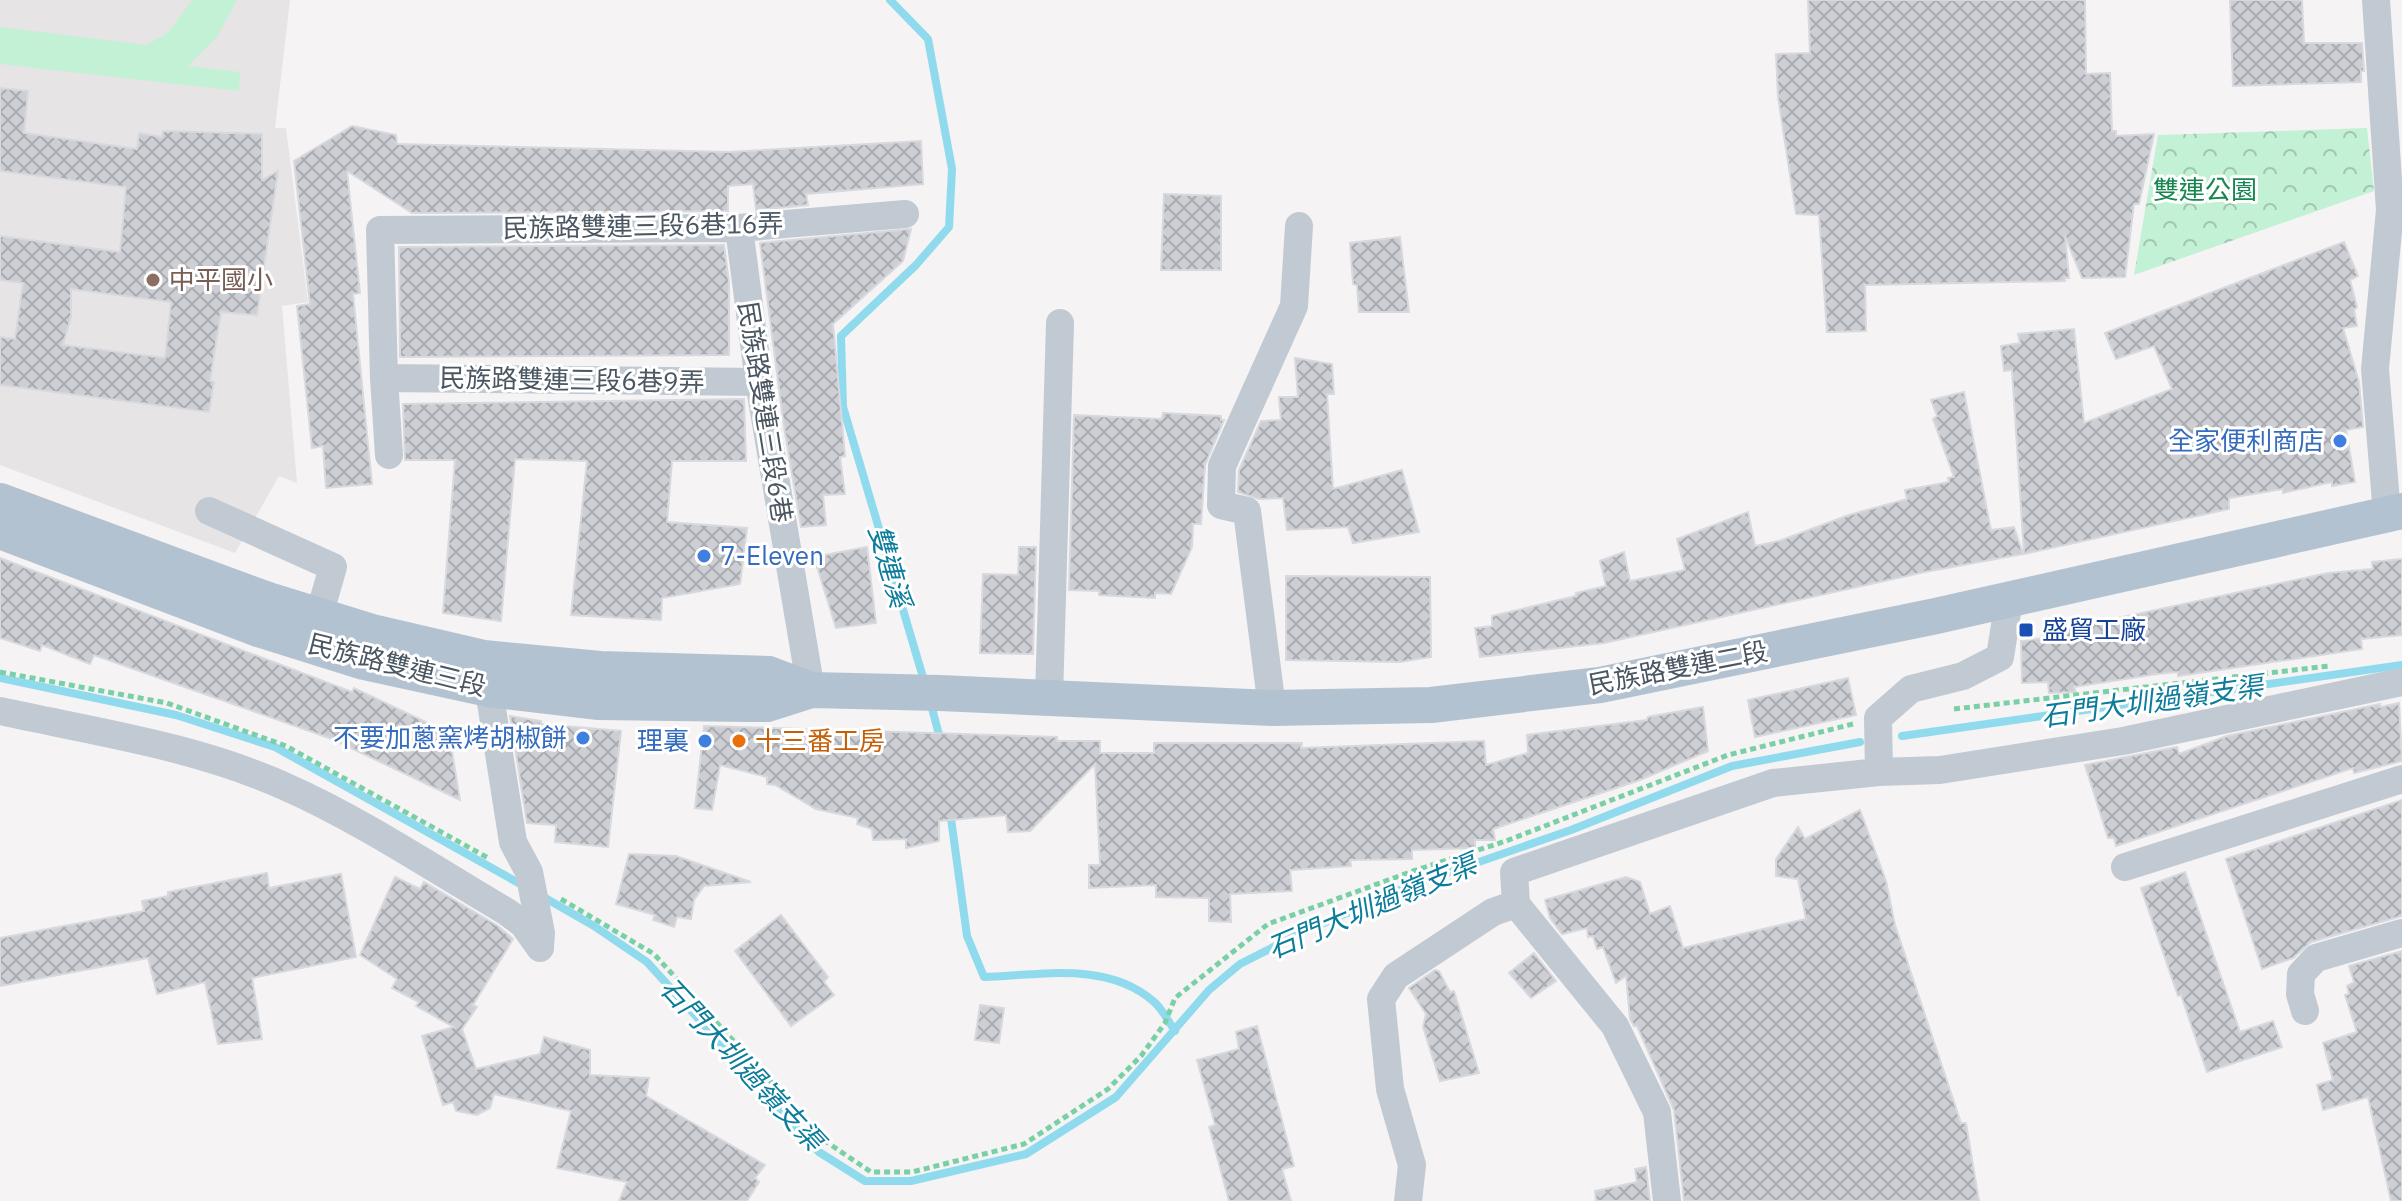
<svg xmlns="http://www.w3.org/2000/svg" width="2402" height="1201" font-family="'IBM Plex Sans','Noto Sans TC',sans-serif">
  <defs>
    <pattern id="park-crowns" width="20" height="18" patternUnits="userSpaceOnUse" patternTransform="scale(2)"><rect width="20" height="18" fill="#c3f1d5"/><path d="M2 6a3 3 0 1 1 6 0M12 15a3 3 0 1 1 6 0" fill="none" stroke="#a0c6b0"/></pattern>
    <pattern id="building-cross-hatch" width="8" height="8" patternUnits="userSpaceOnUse" patternTransform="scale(2)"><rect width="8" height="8" fill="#cdcfd5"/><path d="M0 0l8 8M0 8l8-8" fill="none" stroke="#a8abb0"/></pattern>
  </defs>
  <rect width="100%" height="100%" fill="#f5f3f3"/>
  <path fill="#e6e4e5" d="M 0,0 L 290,0 L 275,128 L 286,128 L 308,302 L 282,306 L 297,483 L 279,476 L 235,553 L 0,465 Z"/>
  <path fill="#c3f1d5" d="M 192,0 L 237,0 L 217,37 L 188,66 L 240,72 L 239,91 L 0,64 L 0,27 L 147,45 L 169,32 Z"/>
  <path fill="url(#park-crowns)" d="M 2367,128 L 2374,191 L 2134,275 L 2158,135 Z"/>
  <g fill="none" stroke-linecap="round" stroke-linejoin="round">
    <path stroke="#90daee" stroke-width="8" d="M 890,0 L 928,39 L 952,169 L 949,227 L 916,265 L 841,336 L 843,407 L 925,684
      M 0,678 L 176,715 L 275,747 L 524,886
      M 930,701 L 941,742
      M 1902,736 L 2402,665
      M 950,811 L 967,936 L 984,977 C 1040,975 1107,961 1153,1001 C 1162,1008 1168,1021 1175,1031
      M 540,895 L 594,926 L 647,962 L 819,1152 L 865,1181 L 911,1181 L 1026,1154 L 1116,1097 L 1209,990 L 1240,964 L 1305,931 L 1407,887 L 1571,830 L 1732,766 L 1860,742"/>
  </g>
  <path fill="url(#building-cross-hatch)" stroke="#d7d9de" stroke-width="2" fill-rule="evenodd" d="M 1808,0 L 2085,0 L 2086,74 L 2110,73 L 2112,131 L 2116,131 L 2116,136 L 2154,134 L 2139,204 L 2134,204 L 2125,277 L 2082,278 L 2065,236 L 2069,278 L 2064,278 L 2065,281 L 1865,285 L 1866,331 L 1827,332 L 1819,215 L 1796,214 L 1778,97 L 1776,54 L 1810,53 Z
    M 2230,0 L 2302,0 L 2304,43 L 2362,43 L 2364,71 L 2361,71 L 2361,82 L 2233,86 Z
    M 0,88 L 28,91 L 24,133 L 137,149 L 139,133 L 162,137 L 163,131 L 262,134 L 262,180 L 278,171 L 257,315 L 221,312 L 210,381 L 214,382 L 209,412 L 0,385 L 0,337 L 15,339 L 23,283 L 0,280 L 0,236 L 120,252 L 126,187 L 0,171 ZM 71,289 L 171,302 L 165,358 L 63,345 L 71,317 Z
    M 352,126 L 396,135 L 397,144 L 729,152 L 921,141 L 923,184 L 806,194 L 808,205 L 756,210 L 753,184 L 728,186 L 728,211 L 412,213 L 347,171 L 360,293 L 353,294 L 372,484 L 326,488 L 323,446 L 312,448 L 297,306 L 310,304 L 294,161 Z
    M 1164,194 L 1221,196 L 1221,270 L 1161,270 Z
    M 911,229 L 903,261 L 833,324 L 845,456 L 840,457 L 845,494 L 823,495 L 826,525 L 801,527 L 784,427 L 760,243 Z
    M 1400,237 L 1409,312 L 1359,312 L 1357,285 L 1353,284 L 1350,243 Z
    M 2344,242 L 2358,276 L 2350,280 L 2357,307 L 2354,310 L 2357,326 L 2343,328 L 2359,382 L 2363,427 L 2346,430 L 2355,482 L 2332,486 L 2332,482 L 2283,493 L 2283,489 L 2229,498 L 2229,509 L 2024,554 L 2012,370 L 2004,371 L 2001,346 L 2020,343 L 2018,334 L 2074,329 L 2084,423 L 2172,389 L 2154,346 L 2116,359 L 2105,333 Z
    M 724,245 L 729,282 L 729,355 L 400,357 L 399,247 Z
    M 1295,358 L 1332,364 L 1334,394 L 1327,394 L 1333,489 L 1402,470 L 1419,532 L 1353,543 L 1348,527 L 1287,530 L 1283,498 L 1259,499 L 1238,492 L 1239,470 L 1261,421 L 1281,420 L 1279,397 L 1298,397 Z
    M 1964,392 L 1991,530 L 2014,527 L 2023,554 L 1925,572 L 1604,643 L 1480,657 L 1475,628 L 1492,626 L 1492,616 L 1576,596 L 1576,593 L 1606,586 L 1600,561 L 1624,552 L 1630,581 L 1685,570 L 1677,539 L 1748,512 L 1755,546 L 1779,541 L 1849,515 L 1907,499 L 1905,490 L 1949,482 L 1948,478 L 1954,477 L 1933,419 L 1937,416 L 1931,400 Z
    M 744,399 L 746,461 L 672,461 L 667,522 L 747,528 L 740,584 L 662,598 L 661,620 L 571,615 L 587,461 L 515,459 L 501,621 L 443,613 L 455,460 L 405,460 L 403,404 Z
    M 1163,413 L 1221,416 L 1221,420 L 1224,420 L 1205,465 L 1201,524 L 1193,524 L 1192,547 L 1171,594 L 1155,593 L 1155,598 L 1099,595 L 1099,591 L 1069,590 L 1074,415 L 1162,419 Z
    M 867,547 L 876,623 L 836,628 L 814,557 Z
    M 1019,547 L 1036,547 L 1033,654 L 980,653 L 983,574 L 1018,575 Z
    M 0,558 L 352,692 L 354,688 L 449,733 L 460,800 L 332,739 L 94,655 L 90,664 L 42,645 L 40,651 L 0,638 Z
    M 2402,559 L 2402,635 L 2361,639 L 2362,649 L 2178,676 L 2178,672 L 2157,674 L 2074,687 L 2076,692 L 2049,693 L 2048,682 L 2022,683 L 2021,641 L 2044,638 L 2044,634 L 2328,573 L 2373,569 L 2372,562 Z
    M 1286,576 L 1430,577 L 1431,657 L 1400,662 L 1286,660 Z
    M 1848,678 L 1856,715 L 1755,737 L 1748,700 Z
    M 2399,703 L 2402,761 L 2354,773 L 2353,768 L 2116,846 L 2114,838 L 2108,838 L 2085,765 L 2177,747 L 2179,754 L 2227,736 L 2380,704 L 2380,707 Z
    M 1703,707 L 1708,751 L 1640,780 L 1493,829 L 1495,840 L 1475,840 L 1475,848 L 1412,850 L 1412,859 L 1350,860 L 1351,866 L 1290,870 L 1292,891 L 1230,894 L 1231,922 L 1209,921 L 1209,898 L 1156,897 L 1156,885 L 1089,888 L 1089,865 L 1100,865 L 1095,764 L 1030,831 L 1008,832 L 1006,815 L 939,821 L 939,841 L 906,848 L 906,839 L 873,840 L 872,829 L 857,824 L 858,818 L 816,809 L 775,785 L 767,784 L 767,777 L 720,765 L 712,810 L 695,808 L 704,726 L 1057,737 L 1057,741 L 1100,741 L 1100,753 L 1154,753 L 1154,743 L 1302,743 L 1301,748 L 1484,741 L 1486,765 L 1528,753 L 1527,735 L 1647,720 L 1648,717 Z
    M 510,716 L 541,721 L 541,724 L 621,731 L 608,847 L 555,842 L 556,825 L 527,823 Z
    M 2402,800 L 2402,916 L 2311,942 L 2293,958 L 2262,969 L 2226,859 Z
    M 1860,810 L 1886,881 L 1895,925 L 1961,1123 L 1966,1123 L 1979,1201 L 1684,1201 L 1674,1110 L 1637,1026 L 1634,1026 L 1630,1019 L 1626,976 L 1616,983 L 1603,947 L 1597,949 L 1593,936 L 1588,937 L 1587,928 L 1562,934 L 1550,918 L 1545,900 L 1626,877 L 1640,882 L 1650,914 L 1670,906 L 1683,948 L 1806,919 L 1798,879 L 1776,876 L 1776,859 L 1798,827 L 1805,839 Z
    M 629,854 L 676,856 L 751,882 L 704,886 L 694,900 L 691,919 L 677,917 L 674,927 L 653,920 L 655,915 L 616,904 Z
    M 2185,872 L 2240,1032 L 2273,1021 L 2282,1047 L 2207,1072 L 2181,995 L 2178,996 L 2141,888 Z
    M 267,873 L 269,888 L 341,874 L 356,957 L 252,978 L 262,1039 L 218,1044 L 205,982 L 157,994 L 148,958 L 0,986 L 0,938 L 144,911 L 142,901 L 168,896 L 168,892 Z
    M 395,877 L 420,889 L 424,882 L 498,926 L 513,939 L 473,1005 L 477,1007 L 462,1029 L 476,1069 L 540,1054 L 544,1037 L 590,1050 L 590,1075 L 649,1078 L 646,1096 L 765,1165 L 755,1178 L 759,1182 L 747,1201 L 619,1201 L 627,1182 L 557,1168 L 571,1111 L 494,1094 L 490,1108 L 477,1115 L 456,1111 L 453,1102 L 443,1105 L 422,1036 L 454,1027 L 416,1006 L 419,1002 L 392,988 L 397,979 L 360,955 Z
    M 781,915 L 828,977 L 824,982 L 834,995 L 791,1026 L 735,951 Z
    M 2402,951 L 2402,1201 L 2391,1201 L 2368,1097 L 2323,1110 L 2317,1085 L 2333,1080 L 2323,1043 L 2357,1032 L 2345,995 L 2349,994 L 2347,986 L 2354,982 L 2349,966 Z
    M 1534,953 L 1556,981 L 1531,998 L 1509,973 Z
    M 1435,970 L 1439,971 L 1450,992 L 1454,991 L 1479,1073 L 1440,1081 L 1423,1027 L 1426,1014 L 1409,988 Z
    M 980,1005 L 1004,1008 L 999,1043 L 975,1040 Z
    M 1257,1026 L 1294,1166 L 1282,1169 L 1291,1201 L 1229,1201 L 1209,1127 L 1215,1125 L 1197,1060 L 1239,1049 L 1236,1032 Z
    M 1646,1167 L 1650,1201 L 1596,1201 L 1595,1191 L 1637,1182 L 1635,1169 Z"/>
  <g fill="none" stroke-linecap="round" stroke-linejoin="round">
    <path stroke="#7ad0a6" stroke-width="5" stroke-dasharray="6 4" stroke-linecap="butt" d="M 0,672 L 167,703 L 286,746 L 490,859
      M 1954,709 L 2329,666
      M 561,899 L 654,954 L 825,1141 L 871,1172 L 912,1172 L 1024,1144 L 1108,1089 L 1141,1056 L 1165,1023 L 1175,998 L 1268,924 L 1413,871 L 1506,841 L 1728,755 L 1853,724"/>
    <path stroke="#c1cad2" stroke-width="28" d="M 2376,0 L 2390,210 L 2375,369 L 2387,514
      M 739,228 L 759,382 L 811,690
      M 384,378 L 389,455
      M 759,382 L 384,378 L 380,230 L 739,228 L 905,214
      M 209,511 L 333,567 L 314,633
      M 486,671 L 513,842 L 529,872 L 541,933 L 540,946
      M 1049,698 L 1060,323
      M 1272,708 L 1247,511 L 1221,505 L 1222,466 L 1294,306 L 1299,226
      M 0,711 C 95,732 195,746 284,786 C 361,820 434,869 507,912 L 523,924 L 540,948
      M 1879,772 L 1878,718 L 1911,689 L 1963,676 L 2000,657 L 2009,600
      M 2125,867 L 2402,779
      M 1516,904 L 1615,1026 L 1657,1112 L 1667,1201
      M 2305,1011 L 2300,994 L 2301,974 L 2316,958 L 2402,933
      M 1408,1201 L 1412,1165 L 1390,1089 L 1381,999 L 1396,976 L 1493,912 L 1516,904 L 1514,872 L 1773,783 L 1879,772 L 1940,770 L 2123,741 L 2402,682"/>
    <path stroke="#b3c2d1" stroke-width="36" d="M 0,501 L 268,600 L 372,632 L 484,658 L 600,669 L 769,674 L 811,690 L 940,693 L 1272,708 L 1431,705 L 1600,685 L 1936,616 L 2402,511
      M 0,531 L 258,629 L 364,662 L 488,689 L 599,702 L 747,704 L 767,704 L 811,690"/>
  </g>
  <circle fill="#8d6e63" stroke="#fff" stroke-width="3" cx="153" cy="280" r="8"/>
  <g fill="#3f7fe0" stroke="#fff" stroke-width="3">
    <circle cx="2340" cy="441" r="8"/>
    <circle cx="704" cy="556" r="8"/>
    <circle cx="583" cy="738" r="8"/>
    <circle cx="705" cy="741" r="8"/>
  </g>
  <rect fill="#1a4fb4" stroke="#fff" stroke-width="3" x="2018" y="622" width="16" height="16" rx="4"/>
  <circle fill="#e8710a" stroke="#fff" stroke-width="3" cx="739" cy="741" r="8"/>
  <g text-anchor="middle" stroke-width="6" stroke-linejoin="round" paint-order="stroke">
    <g font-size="26" fill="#17864f" stroke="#fff">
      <text x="2205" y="199">雙連公園</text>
    </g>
    <g font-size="26" fill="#4a5661" stroke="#fff">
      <text transform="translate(643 226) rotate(-1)" y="9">民族路雙連三段6巷16弄</text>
      <text transform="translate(572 380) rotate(1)" y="9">民族路雙連三段6巷9弄</text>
      <text transform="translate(765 412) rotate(81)" y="9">民族路雙連三段6巷</text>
      <text transform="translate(397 665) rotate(14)" y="9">民族路雙連三段</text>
      <text transform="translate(1678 668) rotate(-11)" y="9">民族路雙連二段</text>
    </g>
    <g font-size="26" fill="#785e54" stroke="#fff" text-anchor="start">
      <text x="169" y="289">中平國小</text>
    </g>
    <g font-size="26" fill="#366cbe" stroke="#fff" text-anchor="end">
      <text x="2324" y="450">全家便利商店</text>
      <text x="720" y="565" text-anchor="start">7-Eleven</text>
      <text x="567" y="747">不要加蔥窯烤胡椒餅</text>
      <text x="689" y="750">理裏</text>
    </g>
    <g font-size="26" fill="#164399" stroke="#fff" text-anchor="start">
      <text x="2042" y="639">盛貿工廠</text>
    </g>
    <g font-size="26" fill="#c56008" stroke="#fff" text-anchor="start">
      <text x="755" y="750">十三番工房</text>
    </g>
    <g font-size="28" font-style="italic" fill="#0c7c9b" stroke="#fff">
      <text transform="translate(890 566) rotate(74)" y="10">雙連溪</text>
      <text transform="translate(2152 701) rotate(-8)" y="10">石門大圳過嶺支渠</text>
      <text transform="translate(1372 906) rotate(-23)" y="10">石門大圳過嶺支渠</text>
      <text transform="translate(742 1064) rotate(47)" y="10">石門大圳過嶺支渠</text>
    </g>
  </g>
</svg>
